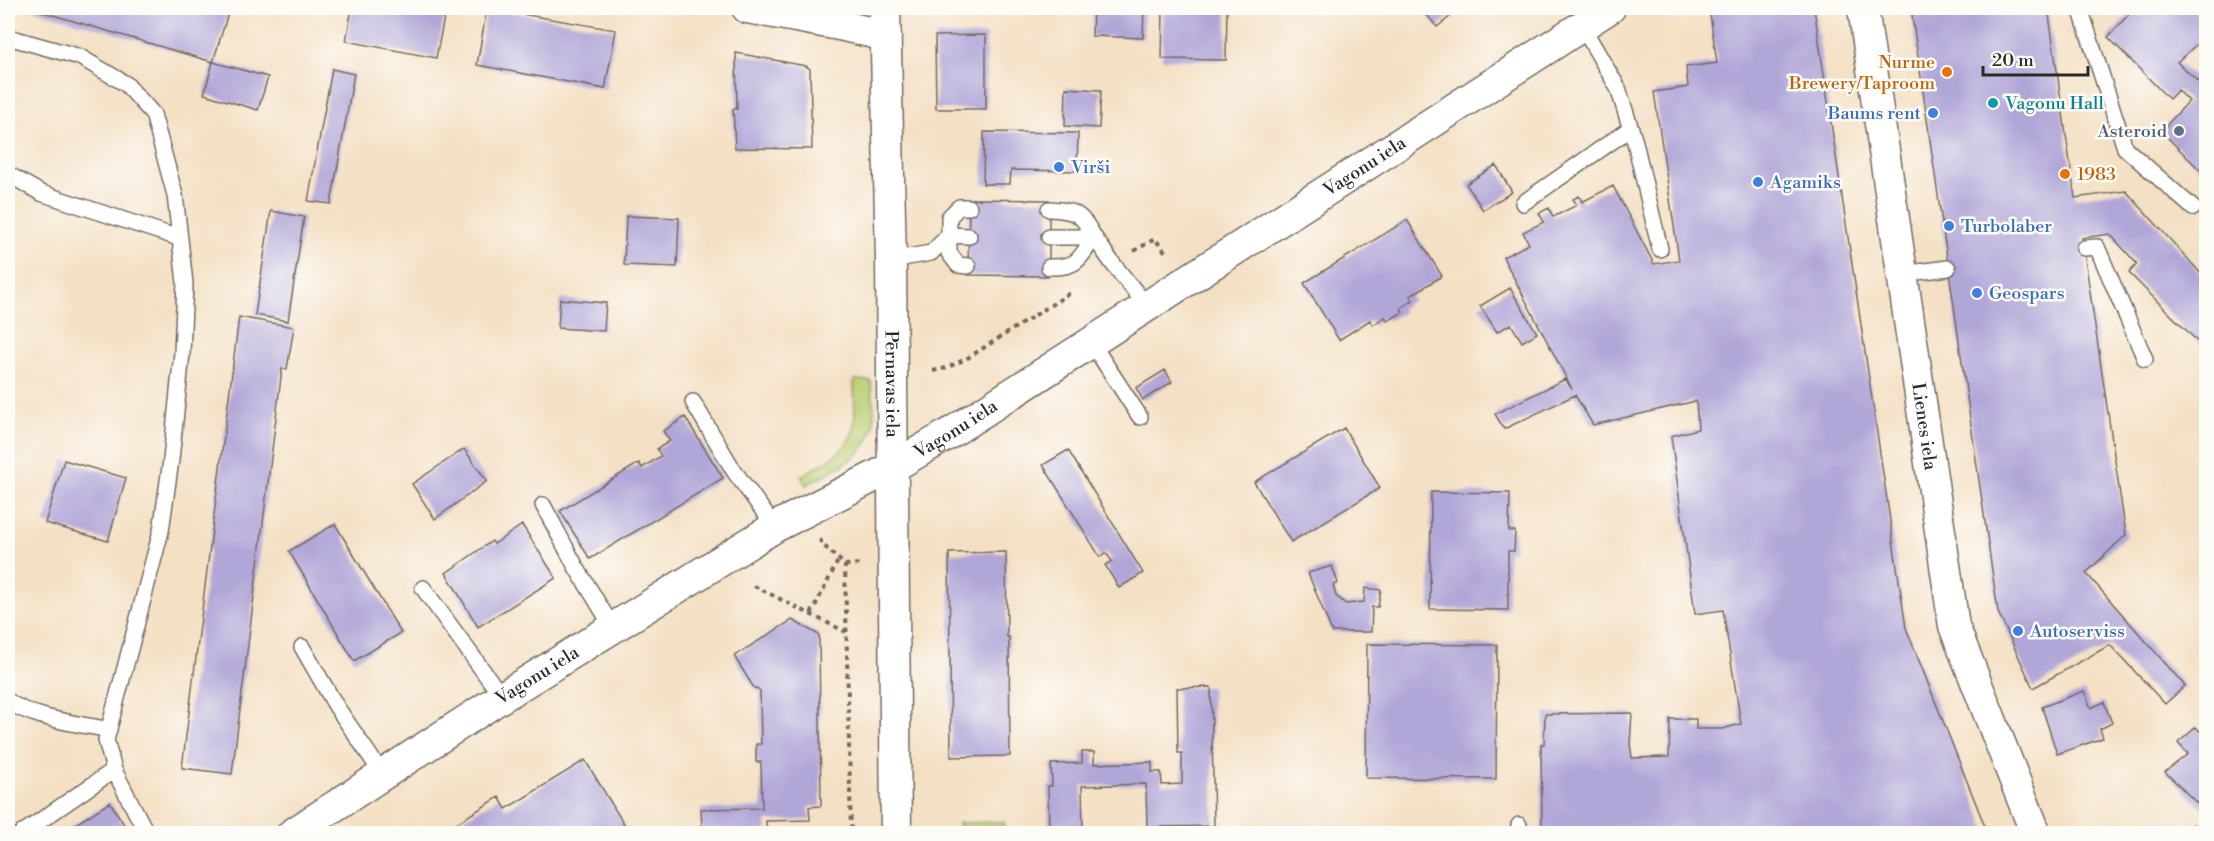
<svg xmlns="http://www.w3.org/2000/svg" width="2214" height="841" font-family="'Libre Bodoni',serif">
  <rect width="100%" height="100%" fill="#fdfcf7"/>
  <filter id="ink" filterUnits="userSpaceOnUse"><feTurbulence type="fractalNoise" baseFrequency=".0167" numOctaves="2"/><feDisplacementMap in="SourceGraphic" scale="12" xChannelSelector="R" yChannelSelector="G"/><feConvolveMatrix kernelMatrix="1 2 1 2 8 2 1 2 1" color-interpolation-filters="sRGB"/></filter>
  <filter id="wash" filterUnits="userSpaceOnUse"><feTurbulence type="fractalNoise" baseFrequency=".008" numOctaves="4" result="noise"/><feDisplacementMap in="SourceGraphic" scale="24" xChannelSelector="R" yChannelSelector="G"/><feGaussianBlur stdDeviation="1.35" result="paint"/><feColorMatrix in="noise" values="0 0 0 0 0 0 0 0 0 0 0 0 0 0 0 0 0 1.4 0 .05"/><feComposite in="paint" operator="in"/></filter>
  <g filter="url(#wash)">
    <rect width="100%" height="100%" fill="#f4e0c4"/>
    <path fill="#bccf72" stroke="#747d4e" stroke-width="1.5" d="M 854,380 L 871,381 C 872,395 876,414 873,428 C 866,459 830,471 806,485 L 801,476 C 819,465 851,451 854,427 C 856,412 854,395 854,380 Z
      M 1004,822 L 1004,833 L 959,833 L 958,823 Z"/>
    <g id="blocks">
      <path fill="#b1a6d8" d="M 29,8 L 221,8 L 229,10 L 213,62 Z
        M 352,8 L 446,8 L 436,58 L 346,41 Z
        M 487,8 L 616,30 L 605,89 L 477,65 Z
        M 1093,8 L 1144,8 L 1143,38 L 1092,36 Z
        M 1163,8 L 1227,8 L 1226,60 L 1162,59 Z
        M 1421,8 L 1461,8 L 1437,27 Z
        M 1709,8 L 1814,8 L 1906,628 L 1988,834 L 1542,834 L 1541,744 L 1544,744 L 1545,714 L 1632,713 L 1630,744 L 1632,758 L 1669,757 L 1670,719 L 1696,719 L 1696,729 L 1722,729 L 1741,724 L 1723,610 L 1695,614 L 1671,436 L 1698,429 L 1696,401 L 1593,425 L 1575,395 L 1504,429 L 1495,414 L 1565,379 L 1572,389 L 1503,257 L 1529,244 L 1523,232 L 1544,222 L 1539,213 L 1549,208 L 1553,217 L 1577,205 L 1573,199 L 1579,196 L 1582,202 L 1613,186 L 1654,264 L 1679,260 L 1654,92 L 1688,87 L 1686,67 L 1717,63 Z
        M 1911,8 L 2048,8 L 2075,198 L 2126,191 L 2205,278 L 2206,276 L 2206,350 L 2129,273 L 2137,264 L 2110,234 L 2082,238 L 2126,535 L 2086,573 L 2185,686 L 2165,704 L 2110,645 L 2033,688 L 1998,612 Z
        M 2123,8 L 2206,8 L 2206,36 L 2177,62 L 2206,89 L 2206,176 L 2161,131 L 2189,101 L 2178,90 L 2169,99 L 2108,37 L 2129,14 Z
        M 986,35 L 986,109 L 936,109 L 935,36 Z
        M 736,53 L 806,66 L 810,69 L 812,149 L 735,148 L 733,109 L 737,109 Z
        M 213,62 L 268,77 L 258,110 L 204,94 Z
        M 332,69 L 354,74 L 331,204 L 308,201 Z
        M 1066,88 L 1101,90 L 1099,128 L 1065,126 Z
        M 984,132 L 1078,133 L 1077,171 L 1011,170 L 1010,184 L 983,184 Z
        M 1496,165 L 1512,192 L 1483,210 L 1466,184 Z
        M 969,199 L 1049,200 L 1049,276 L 968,275 Z
        M 271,211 L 304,217 L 288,321 L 255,315 Z
        M 626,216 L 679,218 L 677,267 L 624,265 Z
        M 1407,220 L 1442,276 L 1410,296 L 1413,300 L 1401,308 L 1403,312 L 1388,321 L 1385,317 L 1373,325 L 1370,320 L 1339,340 L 1304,283 Z
        M 1510,288 L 1537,333 L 1522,342 L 1511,324 L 1497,332 L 1480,306 Z
        M 560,299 L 606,303 L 604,331 L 558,328 Z
        M 239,317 L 294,327 L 287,369 L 282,369 L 232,774 L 182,768 Z
        M 1165,370 L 1172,382 L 1143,400 L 1136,388 Z
        M 685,417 L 723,478 L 590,559 L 560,511 L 639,463 L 642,468 L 661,456 L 657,449 L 670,441 L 663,431 Z
        M 1344,428 L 1380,488 L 1291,542 L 1254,482 Z
        M 464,449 L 487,481 L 435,519 L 412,484 Z
        M 1068,450 L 1143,573 L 1119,588 L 1105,565 L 1112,561 L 1106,553 L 1100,557 L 1043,465 Z
        M 64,460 L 126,478 L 108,541 L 45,523 Z
        M 1431,492 L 1510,493 L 1509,531 L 1515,531 L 1514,551 L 1508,551 L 1508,610 L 1430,609 Z
        M 335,524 L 401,633 L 354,661 L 289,551 Z
        M 522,525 L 556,578 L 478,627 L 446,573 L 492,541 L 494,544 Z
        M 1006,552 L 1007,637 L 1009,637 L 1010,756 L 951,757 L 949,553 Z
        M 1332,566 L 1338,583 L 1333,585 L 1336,596 L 1346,604 L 1364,602 L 1365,588 L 1381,590 L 1378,607 L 1372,607 L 1371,632 L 1332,632 L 1308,573 Z
        M 792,620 L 819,635 L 821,806 L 809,807 L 810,820 L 766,821 L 767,833 L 722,833 L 722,829 L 702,829 L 701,809 L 762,808 L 761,762 L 756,762 L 756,744 L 761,744 L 760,691 L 754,688 L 734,656 Z
        M 1367,644 L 1497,645 L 1496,779 L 1366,778 Z
        M 1211,687 L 1214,826 L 1147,827 L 1146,784 L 1082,786 L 1083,834 L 1049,834 L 1048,786 L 1052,786 L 1051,764 L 1082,763 L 1082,752 L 1094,752 L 1094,764 L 1152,762 L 1152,772 L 1161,772 L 1162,785 L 1182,784 L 1182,753 L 1178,753 L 1177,688 Z
        M 2084,691 L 2091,708 L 2104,702 L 2112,723 L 2100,729 L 2103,738 L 2057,754 L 2042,707 Z
        M 2196,727 L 2206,738 L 2206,804 L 2202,808 L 2165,772 L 2188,754 L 2178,743 Z
        M 585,760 L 630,834 L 439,834 L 499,797 L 506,809 Z
        M 110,802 L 130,834 L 60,834 Z"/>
    </g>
  </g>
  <g filter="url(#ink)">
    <use href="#blocks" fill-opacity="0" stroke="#716a61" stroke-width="1.5"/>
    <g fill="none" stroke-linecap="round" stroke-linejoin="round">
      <defs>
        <path id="service" d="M 2080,8 L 2125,148 L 2193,208
          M 1582,26 L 1618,88 L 1635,142 L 1660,249
          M 8,37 L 80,57 L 126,84 L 153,114 L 175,195 L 185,283 L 182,353 L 171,460 L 161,531 L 106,740 L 114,770 L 147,834
          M 8,174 L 41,193 L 179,238
          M 1523,203 L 1631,128
          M 1049,237 L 1094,237 L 1113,264 L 1147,306
          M 2084,248 L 2097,247 L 2145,359
          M 891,260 L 931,253 L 949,235 L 969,236
          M 968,266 L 958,265 L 949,253 L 949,217 L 959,207 L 969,207
          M 1049,267 C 1077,268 1079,260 1094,237 C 1082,214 1076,210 1049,209
          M 1902,274 L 1948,268
          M 1091,342 L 1140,417
          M 693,402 L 734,471 L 775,527
          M 543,505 L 576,567 L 613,628
          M 423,588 L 502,697
          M 302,647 L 336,706 L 383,775
          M 8,701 C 30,718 80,724 109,730
          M 1519,825 L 1519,834
          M 21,834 L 114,770"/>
        <g id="minor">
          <path d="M 747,8 L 839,25 L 886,36"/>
          <path id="s1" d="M 885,8 L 891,260 L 896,834"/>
          <path id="s2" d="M 1863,8 L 1954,626 L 2036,834"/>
          <path id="s3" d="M 292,834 L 502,697 L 775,527 L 893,467 L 952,432 L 1610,8"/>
        </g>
      </defs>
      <use href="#service" stroke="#716a61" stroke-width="18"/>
      <use href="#minor" stroke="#716a61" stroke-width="33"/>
      <path stroke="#716a61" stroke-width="4" stroke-dasharray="4.5 4.5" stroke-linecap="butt" d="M 1134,251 L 1155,239 L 1167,254
        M 933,371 L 946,368 L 966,359 L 1070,293
        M 820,539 L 822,544 L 845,565 L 851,834
        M 845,565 L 862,564
        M 754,586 L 846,632
        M 811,614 L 839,559
        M 2185,834 L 2206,814"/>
      <use href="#service" stroke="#fff" stroke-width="15"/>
      <use href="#minor" stroke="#fff" stroke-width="30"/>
    </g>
  </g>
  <g fill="#e8710a" stroke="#fdfcf7" stroke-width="2">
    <circle cx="1947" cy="72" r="6"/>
    <circle cx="2065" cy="174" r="6"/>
  </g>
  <circle fill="#0f9aa8" stroke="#fdfcf7" stroke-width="2" cx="1993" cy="103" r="6"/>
  <g fill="#3f7fe0" stroke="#fdfcf7" stroke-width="2">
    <circle cx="1933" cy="113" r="6"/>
    <circle cx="1059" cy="167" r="6"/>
    <circle cx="1758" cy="182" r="6"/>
    <circle cx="1949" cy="226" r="6"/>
    <circle cx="1977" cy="293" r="6"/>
    <circle cx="2018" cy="631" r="6"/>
  </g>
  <circle fill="#5c6f8a" stroke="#fdfcf7" stroke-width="2" cx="2179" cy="131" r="6"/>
  <g text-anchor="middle" stroke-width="5" stroke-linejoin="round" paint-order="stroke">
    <g font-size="18" fill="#c56008" stroke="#fdfcf7" text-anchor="end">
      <text x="1935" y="68">Nurme<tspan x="1935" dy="21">Brewery/Taproom</tspan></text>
      <text x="2077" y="180" text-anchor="start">1983</text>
    </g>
    <g font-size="18" fill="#0d838f" stroke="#fdfcf7" text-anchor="start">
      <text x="2005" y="109">Vagonu Hall</text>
    </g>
    <g font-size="18" fill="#366cbe" stroke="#fdfcf7" text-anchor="start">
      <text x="1921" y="119" text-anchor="end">Baums rent</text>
      <text x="1071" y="173">Virši</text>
      <text x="1770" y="188">Agamiks</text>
      <text x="1961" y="232">Turbolaber</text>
      <text x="1989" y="299">Geospars</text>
      <text x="2030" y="637">Autoserviss</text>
    </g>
    <g font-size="18" fill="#4e5e75" stroke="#fdfcf7" text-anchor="end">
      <text x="2167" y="137">Asteroid</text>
    </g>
    <g font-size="18" fill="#2b2b2b" stroke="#fdfcf7">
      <text dy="6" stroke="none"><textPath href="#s3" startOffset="1264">Vagonu iela</textPath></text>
      <text dy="6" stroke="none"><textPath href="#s1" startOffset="376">Pērnavas iela</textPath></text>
      <text dy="6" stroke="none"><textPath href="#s2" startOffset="423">Lienes iela</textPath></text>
      <text dy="6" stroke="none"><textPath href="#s3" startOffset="778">Vagonu iela</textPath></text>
      <text dy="6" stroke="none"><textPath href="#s3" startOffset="292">Vagonu iela</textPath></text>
    </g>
  </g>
  <rect width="2214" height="841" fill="none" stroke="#fdfcf7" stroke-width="30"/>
  <path d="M1983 66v9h105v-9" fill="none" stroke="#2b2b2b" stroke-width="3"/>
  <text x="1992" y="66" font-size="18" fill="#2b2b2b" stroke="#fdfcf7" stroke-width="4.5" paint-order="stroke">20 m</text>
</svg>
